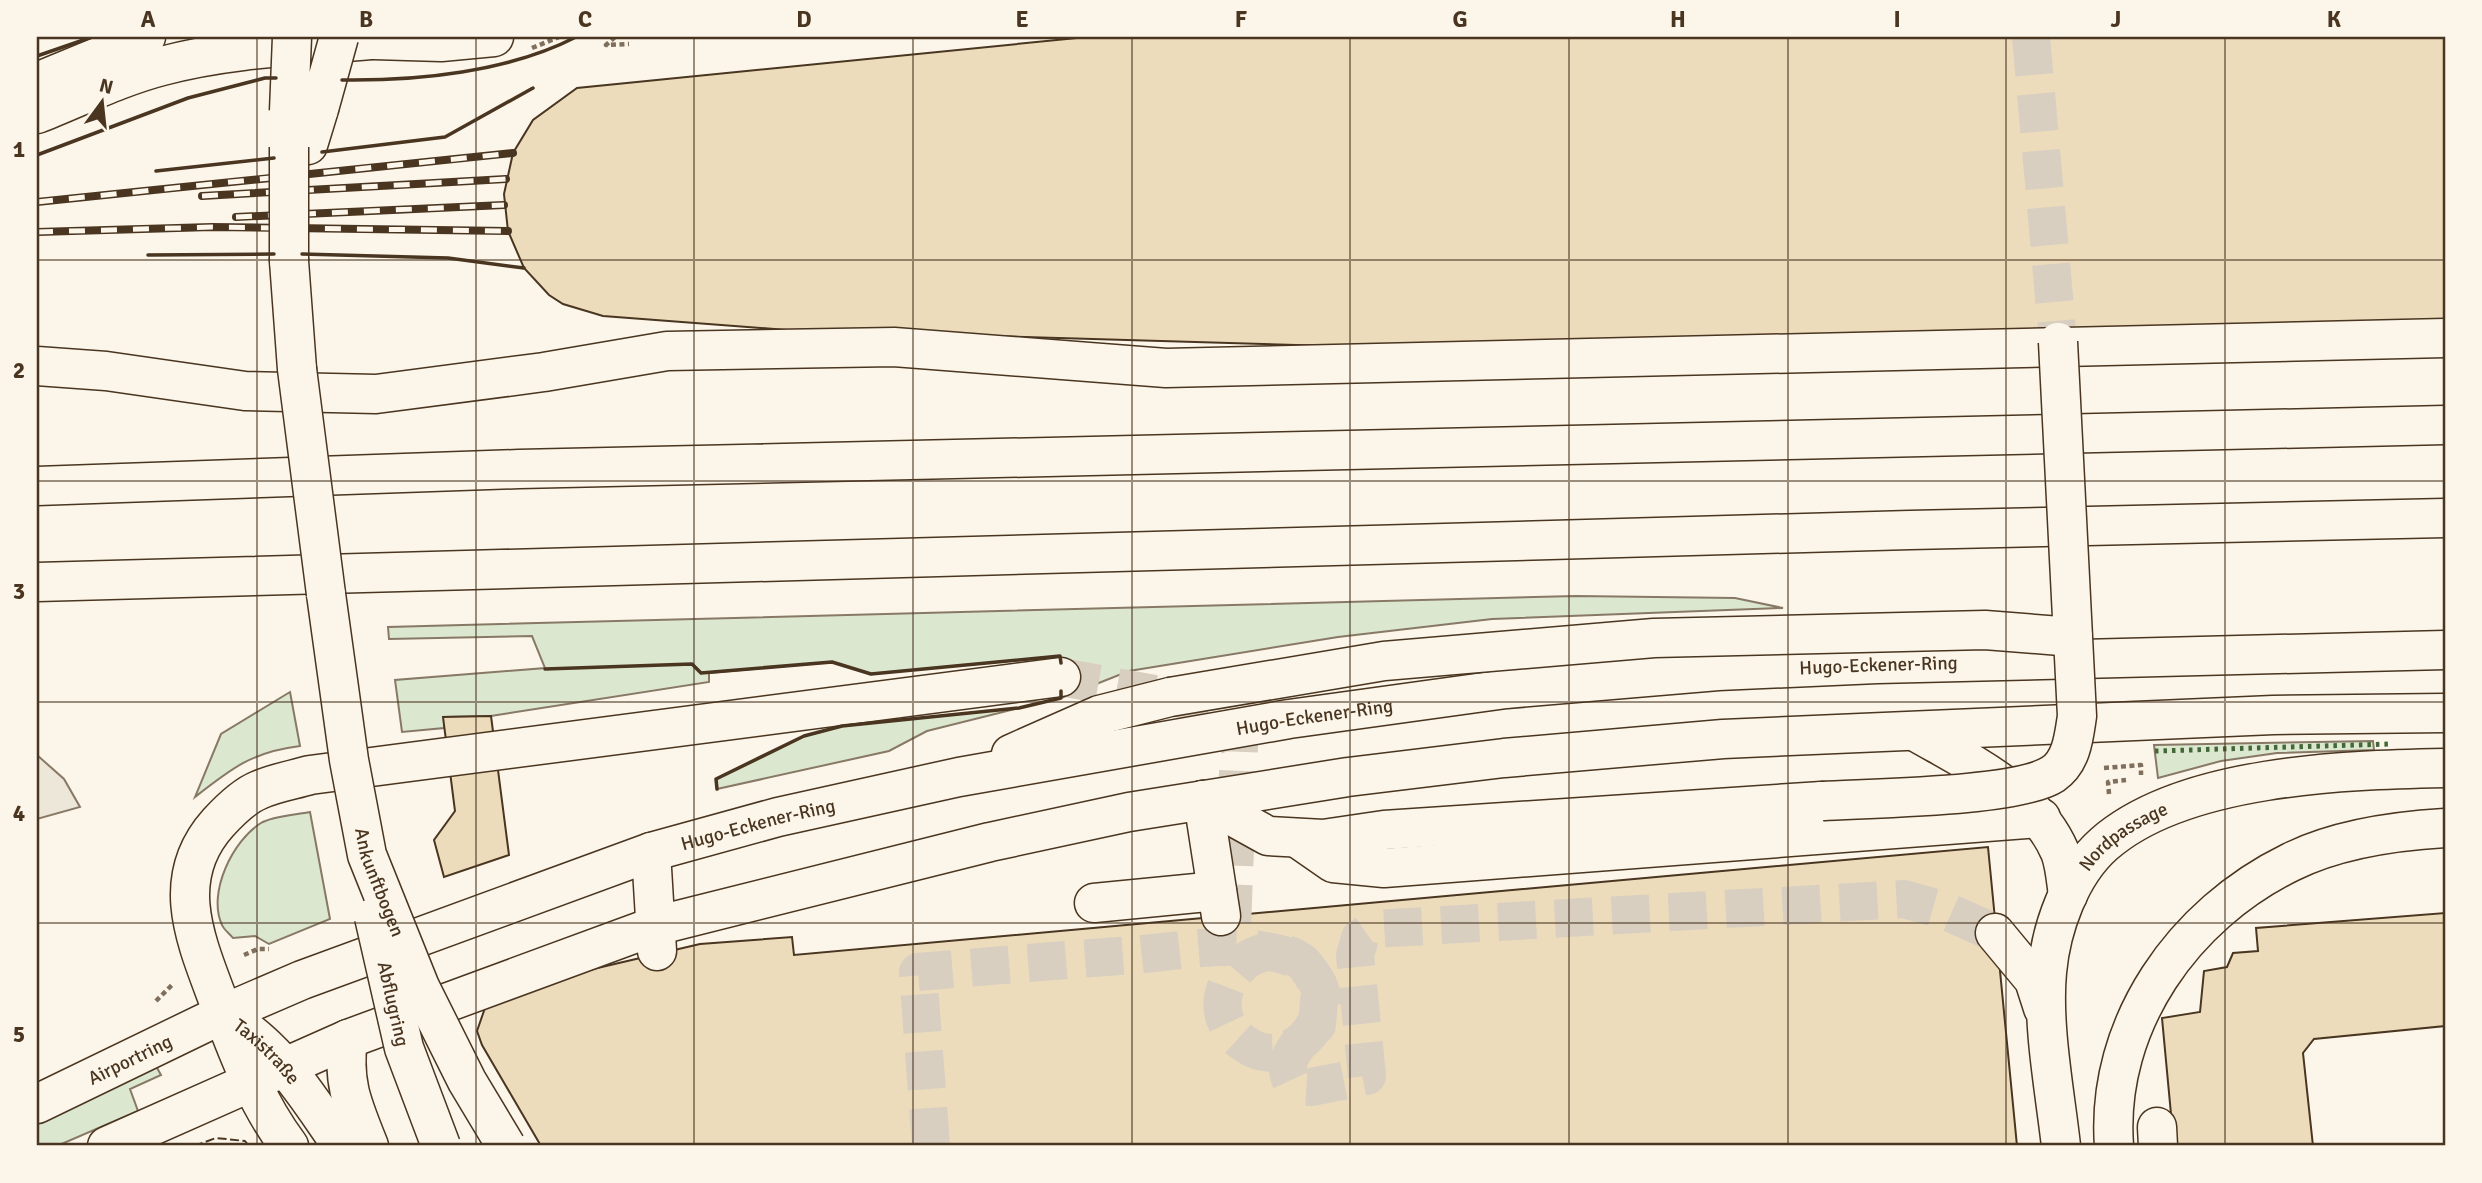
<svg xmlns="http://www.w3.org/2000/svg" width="2482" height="1183" font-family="Signika,sans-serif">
  <rect width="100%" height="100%" fill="#fbf6e9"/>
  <path fill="#dce7d0" stroke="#887966" stroke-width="2" d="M 1576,596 L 1735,598 L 1783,608 L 1492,619 L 1338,637 L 1129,671 L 1061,698 L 1060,656 L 871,674 L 832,662 L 709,673 L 709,682 L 491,716 L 444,717 L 444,728 L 402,732 L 395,680 L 545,668 L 532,636 L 389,639 L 388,627 Z
    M 290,692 L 300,746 C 252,752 232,768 195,797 L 221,734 Z
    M 1019,708 L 927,731 L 889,751 L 717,789 L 716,779 L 804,736 L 842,726 Z
    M 2373,741 L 2374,750 L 2277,753 L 2221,761 L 2158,778 L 2154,745 Z
    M 310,812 L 330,919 L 269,944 L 255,936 L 233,938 C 230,934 224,930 222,925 C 207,893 233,840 261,823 C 273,816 295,815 310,812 Z
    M 156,1066 L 161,1075 L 130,1089 L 138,1111 L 57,1146 L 37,1146 L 37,1124 Z"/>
  <path fill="#ede7d9" stroke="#887966" stroke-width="2" d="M 37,755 L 64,779 L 80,807 L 37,819 Z"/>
  <path fill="#ecdcbc" stroke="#4a3520" stroke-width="2" d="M 1087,37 L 2445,37 L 2445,333 L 1400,348 L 787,330 L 603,316 L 563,304 L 549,295 L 524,268 L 508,231 L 504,194 L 513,153 L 533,120 L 577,88 Z
    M 491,716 L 509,855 L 444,877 L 434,840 L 455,811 L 443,717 Z
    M 1988,847 L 2017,1146 L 541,1146 L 482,1045 L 477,1031 L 486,1005 L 542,981 L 700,944 L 792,937 L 794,955 Z
    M 2445,913 L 2445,1026 L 2314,1039 L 2303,1053 L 2313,1146 L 2174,1146 L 2162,1018 L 2200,1012 L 2204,971 L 2227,967 L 2233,953 L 2258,951 L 2256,928 Z"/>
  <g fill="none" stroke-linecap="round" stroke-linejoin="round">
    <path stroke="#d8cfc1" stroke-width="38" stroke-dasharray="38 19" stroke-linecap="butt" d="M 2031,37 L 2058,342
      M 1061,677 L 1193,701 L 1222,712 L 1239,745 L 1232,927
      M 931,1146 L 918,972 C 990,966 1062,960 1134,955 C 1167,952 1202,946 1235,947 C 1247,947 1287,954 1297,960 C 1310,968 1324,988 1322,1004 C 1316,1040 1279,1068 1245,1044 C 1189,1006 1249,923 1302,962 C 1309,968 1315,981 1320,988 L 1317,1025 C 1299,1043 1277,1061 1294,1086 L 1311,1087 L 1367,1076 L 1355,955 L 1360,938 L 1373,929 L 1904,899 L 1946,911 L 1995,933"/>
    <defs>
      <g id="minor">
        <path d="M 37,82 L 146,37"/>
        <path d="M 37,114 C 78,98 119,77 162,66 C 229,48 301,46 370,40"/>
        <path d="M 37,366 L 106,371 L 245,391 L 376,394 L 544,372 L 667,351 L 894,347 L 1166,368 L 2445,338"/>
        <path d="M 1916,732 C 1970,763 2034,792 2060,852 C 2065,865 2066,882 2068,895"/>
        <path d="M 1011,754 L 1099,715 L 1170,697"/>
        <path d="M 1203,800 L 1268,836 L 1323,839 L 1384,830 L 1822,801"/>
        <path d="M 1203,800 L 1221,916"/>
        <path d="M 1297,838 L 1333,863 L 1384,868 L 2041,818"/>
        <path d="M 651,852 L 657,951"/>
        <path d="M 1094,903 L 1217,891"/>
        <path d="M 1995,933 L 2034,980 L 2043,1008"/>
        <path id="s1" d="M 223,1014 C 281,1050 304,1092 342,1146"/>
        <path d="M 348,1039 C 342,1083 353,1106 369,1146"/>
        <path id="s2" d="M 37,1104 L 223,1014 L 302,980 L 651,852 L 778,817 L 959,777 L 1289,719 L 1506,689 L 1718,671 L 1877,664 L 2445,650"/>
        <path d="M 2157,1127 L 2158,1146"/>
        <path d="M 107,1146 L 348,1039 L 655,926 L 990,842 L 1129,812 L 1348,777 L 1504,758 L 1723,739 L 2273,715 L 2445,713"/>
        <path d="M 289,1146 C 258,1105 239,1056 221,1008 C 198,945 166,881 218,823 C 229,811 244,796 259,790 C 274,783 293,780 310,775 L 1061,677"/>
        <path id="s3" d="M 2061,1146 C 2055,1092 2042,1026 2047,972 C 2051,928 2070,874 2104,844 C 2183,775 2344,770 2445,768"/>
        <path d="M 2114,1146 C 2105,1024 2184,914 2291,862 C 2337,839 2394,831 2445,828"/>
      </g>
      <path id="highway" d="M 374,40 L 441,42 L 494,37
        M 308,145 L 319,109
        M 289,261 L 297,369
        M 37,486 L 519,469 L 2445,425
        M 37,582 L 1910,530 L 2445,518"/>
    </defs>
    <use href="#minor" stroke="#4a3520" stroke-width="41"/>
    <use href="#highway" stroke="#4a3520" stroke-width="41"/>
    <path stroke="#7f6f5c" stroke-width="4.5" stroke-dasharray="5 3.5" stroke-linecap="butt" d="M 615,37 L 606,45 L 629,44
      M 532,48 L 559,37
      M 2104,768 L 2141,765 L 2141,775
      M 2109,794 L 2108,782 L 2126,780
      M 244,955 L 258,949 L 269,949
      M 156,1001 L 172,985"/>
    <use href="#minor" stroke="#fbf6e9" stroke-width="38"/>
    <use href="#highway" stroke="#fbf6e9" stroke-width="38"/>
    <defs>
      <path id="rail" d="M 202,196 L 506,179
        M 37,202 L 513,153
        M 236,217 L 504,205
        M 37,232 L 212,227 L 508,231"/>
    </defs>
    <use href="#rail" stroke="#4a3520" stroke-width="8"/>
    <use href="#rail" stroke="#fbf6e9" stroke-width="5" stroke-dasharray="16" stroke-linecap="butt"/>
    <defs>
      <g id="minor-bridge">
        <path id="s4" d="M 326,594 L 349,760 L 367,855 L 420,987 L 467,1081 L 506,1146"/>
        <path d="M 1170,697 L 1384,661 L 1654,638 L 1985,630 L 2073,637"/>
        <path d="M 1822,801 C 1871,798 2018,797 2053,774 C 2072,761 2074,736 2077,716 L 2058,342"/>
        <path id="s5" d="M 374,917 L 404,1048 L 441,1146"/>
      </g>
      <path id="highway-bridge" d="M 319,109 L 339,37
        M 289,111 L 292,37
        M 289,147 L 289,261
        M 297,369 L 326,594"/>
    </defs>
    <use href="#minor-bridge" stroke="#4a3520" stroke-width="41" stroke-linecap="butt"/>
    <use href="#highway-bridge" stroke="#4a3520" stroke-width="41" stroke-linecap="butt"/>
    <use href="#minor-bridge" stroke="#fbf6e9" stroke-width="38"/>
    <use href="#highway-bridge" stroke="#fbf6e9" stroke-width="38"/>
    <path stroke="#436837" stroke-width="5" stroke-dasharray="3.5 5" stroke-linecap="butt" d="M 2155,751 L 2389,744"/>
    <path stroke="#4a3520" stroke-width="2" stroke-dasharray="9 3.5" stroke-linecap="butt" d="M 194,1146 L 216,1138 L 245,1141 L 249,1146"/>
    <path stroke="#4a3520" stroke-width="3.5" d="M 37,56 L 92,37
      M 342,80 C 418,81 508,72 576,37
      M 322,152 L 445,137 L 533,88
      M 37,155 L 188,98 L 265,78 L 276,78
      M 156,171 L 274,158
      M 302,254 L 448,258 L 524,268
      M 148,255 L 274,254
      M 545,669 L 692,664 L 701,673 L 832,662 L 871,674 L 1060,656 L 1061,663
      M 717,789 L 716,779 L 804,736 L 842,726 L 1019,708 L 1061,698 L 1061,691"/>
  </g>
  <path fill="none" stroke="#4a3520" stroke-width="2" stroke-opacity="0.55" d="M 257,37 L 257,1146M 476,37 L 476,1146M 694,37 L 694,1146M 913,37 L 913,1146M 1132,37 L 1132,1146M 1350,37 L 1350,1146M 1569,37 L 1569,1146M 1788,37 L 1788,1146M 2006,37 L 2006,1146M 2225,37 L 2225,1146M 37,260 L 2445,260M 37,481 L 2445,481M 37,702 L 2445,702M 37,923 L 2445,923"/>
  <g text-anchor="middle" stroke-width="5" stroke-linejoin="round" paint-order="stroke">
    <g font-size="19" fill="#4a3520" stroke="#fbf6e9">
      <text dy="7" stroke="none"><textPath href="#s2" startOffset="1909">Hugo-Eckener-Ring</textPath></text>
      <text dy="7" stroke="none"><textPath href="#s2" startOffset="1342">Hugo-Eckener-Ring</textPath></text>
      <text dy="7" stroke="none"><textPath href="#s2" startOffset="775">Hugo-Eckener-Ring</textPath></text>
      <text dy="7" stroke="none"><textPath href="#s3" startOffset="338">Nordpassage</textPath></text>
      <text dy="7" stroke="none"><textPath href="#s4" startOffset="294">Ankunftbogen</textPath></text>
      <text dy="7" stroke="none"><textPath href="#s5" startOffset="89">Abflugring</textPath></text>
      <text dy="7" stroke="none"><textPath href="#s1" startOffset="58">Taxistraße</textPath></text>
      <text dy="7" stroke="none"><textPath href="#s2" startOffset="103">Airportring</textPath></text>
    </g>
  </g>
  <rect width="2482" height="1183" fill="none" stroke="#fbf6e9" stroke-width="77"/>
  <g transform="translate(102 102) rotate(15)" stroke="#fbf6e9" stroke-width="5" paint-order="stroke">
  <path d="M0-5L12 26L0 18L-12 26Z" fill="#4a3520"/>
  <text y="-10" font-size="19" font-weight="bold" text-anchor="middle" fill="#4a3520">N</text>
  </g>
  <rect x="38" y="38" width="2406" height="1106" fill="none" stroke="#4a3520" stroke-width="2.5"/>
  <g font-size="23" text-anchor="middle" font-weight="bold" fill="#4a3520">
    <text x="148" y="27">A</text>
    <text x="366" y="27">B</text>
    <text x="585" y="27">C</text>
    <text x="804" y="27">D</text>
    <text x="1022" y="27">E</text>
    <text x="1241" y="27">F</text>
    <text x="1460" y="27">G</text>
    <text x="1678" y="27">H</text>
    <text x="1897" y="27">I</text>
    <text x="2116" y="27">J</text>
    <text x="2334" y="27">K</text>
    <text x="19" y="157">1</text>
    <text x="19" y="378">2</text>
    <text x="19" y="599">3</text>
    <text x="19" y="821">4</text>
    <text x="19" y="1042">5</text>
  </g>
</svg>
